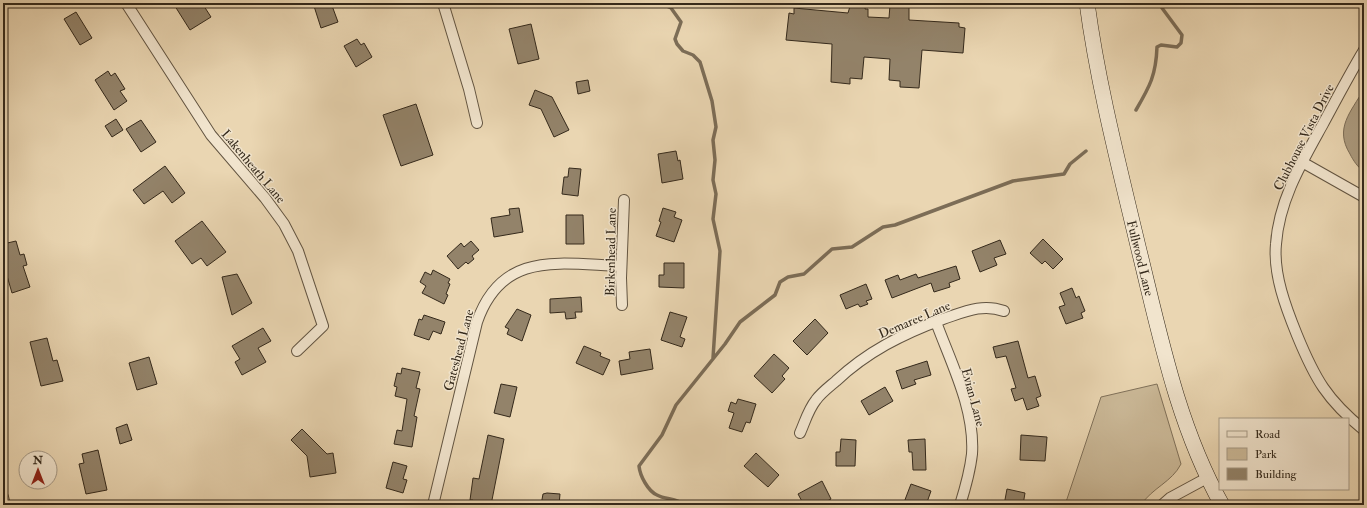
<svg xmlns="http://www.w3.org/2000/svg" width="1367" height="508" font-family="'IM FELL Double Pica',serif">
  <rect width="100%" height="100%" fill="#ead6b2"/>
  <filter id="stains"><feTurbulence type="fractalNoise" baseFrequency=".005" numOctaves="4"/><feColorMatrix values="0 0 0 0 .2 0 0 0 0 .09 0 0 0 0 .02 0 0 0 .5 -.17"/></filter>
  <radialGradient id="worn" r=".72"><stop offset=".6" stop-color="#630" stop-opacity="0"/><stop offset="1" stop-color="#630" stop-opacity=".3"/></radialGradient>
  <path fill="#cbb998" stroke="#80715a" d="M 1157,384 L 1181,464 C 1172,482 1152,488 1141,505 L 1065,505 L 1101,397 Z"/>
  <path fill="#ac9b7f" stroke="#7c6d57" d="M 1364,89 L 1364,171 C 1358,168 1353,160 1350,154 C 1334,128 1351,112 1364,89 Z"/>
  <g fill="none" stroke-linecap="round" stroke-linejoin="round">
    <path stroke="#7c6d57" stroke-width="3.5" d="M 660,3 L 671,8 L 681,22 L 675,39 L 677,44 L 683,51 L 693,55 L 700,62 L 712,101 L 716,127 L 713,140 L 715,160 L 713,180 L 716,194 L 713,219 L 720,251 L 713,358
      M 1136,110 C 1150,86 1156,75 1157,47 L 1161,45 L 1177,47 L 1181,43 L 1182,35 L 1162,8 L 1165,3
      M 684,505 C 677,498 666,500 657,495 C 648,491 640,476 639,466 L 662,435 L 676,405 L 725,344 L 740,322 L 775,295 L 780,282 L 788,277 L 804,274 L 832,249 L 852,247 L 883,227 L 895,225 L 1013,181 L 1064,174 L 1070,164 L 1086,151"/>
  </g>
  <path fill="#93836a" stroke="#34291b" d="M 173,3 L 202,3 L 211,17 L 190,30 Z
    M 313,3 L 331,3 L 338,22 L 321,28 Z
    M 851,3 L 866,3 L 865,9 L 868,9 L 868,17 L 889,18 L 890,5 L 909,6 L 909,20 L 959,23 L 959,27 L 965,28 L 963,53 L 922,50 L 919,88 L 900,87 L 900,81 L 889,80 L 890,59 L 864,57 L 862,79 L 850,78 L 850,84 L 831,82 L 832,44 L 786,40 L 789,13 L 794,14 L 794,8 L 848,13 Z
    M 76,12 L 92,38 L 80,45 L 64,19 Z
    M 531,24 L 539,59 L 518,64 L 509,29 Z
    M 357,39 L 361,45 L 364,43 L 372,57 L 356,67 L 344,46 Z
    M 108,71 L 111,76 L 115,73 L 125,89 L 120,91 L 127,101 L 114,110 L 95,80 Z
    M 588,80 L 590,91 L 578,94 L 576,82 Z
    M 535,90 L 552,97 L 569,130 L 554,137 L 541,109 L 529,105 Z
    M 416,104 L 433,155 L 401,166 L 383,115 Z
    M 116,119 L 123,130 L 112,137 L 105,126 Z
    M 141,120 L 156,142 L 141,152 L 126,129 Z
    M 676,151 L 678,161 L 680,160 L 683,179 L 662,183 L 658,154 Z
    M 165,166 L 185,193 L 172,203 L 163,191 L 144,204 L 133,190 Z
    M 569,168 L 581,169 L 578,196 L 562,194 L 564,177 L 568,177 Z
    M 519,208 L 523,232 L 494,237 L 491,218 L 510,215 L 509,209 Z
    M 663,208 L 676,212 L 674,217 L 682,220 L 674,242 L 656,236 L 661,222 L 659,221 Z
    M 566,215 L 583,215 L 584,244 L 566,244 Z
    M 202,221 L 226,252 L 207,266 L 201,258 L 192,264 L 175,241 Z
    M 1043,239 L 1063,259 L 1053,269 L 1045,261 L 1042,264 L 1030,253 Z
    M 1000,240 L 1006,254 L 994,258 L 997,265 L 980,272 L 972,251 Z
    M 16,241 L 20,255 L 24,254 L 27,265 L 23,266 L 30,287 L 12,293 L 3,262 L 3,244 Z
    M 471,241 L 479,250 L 472,256 L 474,259 L 468,264 L 466,262 L 458,269 L 447,256 L 461,243 L 464,247 Z
    M 664,263 L 684,263 L 684,288 L 659,287 L 659,275 L 664,275 Z
    M 956,266 L 960,279 L 949,283 L 950,287 L 934,292 L 931,283 L 892,298 L 885,280 L 898,275 L 900,280 L 916,274 L 918,278 Z
    M 433,270 L 450,279 L 448,283 L 450,284 L 446,294 L 448,295 L 444,304 L 422,293 L 426,286 L 420,282 L 425,272 L 431,275 Z
    M 237,274 L 252,303 L 232,315 L 222,277 Z
    M 866,284 L 872,299 L 866,301 L 868,304 L 860,307 L 858,304 L 846,309 L 840,295 Z
    M 1072,288 L 1076,298 L 1079,296 L 1085,311 L 1081,313 L 1083,318 L 1066,324 L 1059,307 L 1065,305 L 1060,293 Z
    M 581,297 L 582,312 L 575,312 L 576,318 L 566,319 L 565,312 L 550,313 L 550,299 Z
    M 517,309 L 531,315 L 522,341 L 507,334 L 509,329 L 505,327 Z
    M 670,312 L 687,317 L 680,337 L 685,339 L 682,347 L 661,340 Z
    M 424,315 L 445,322 L 441,334 L 433,331 L 429,340 L 414,335 L 419,319 L 422,320 Z
    M 815,319 L 828,333 L 807,355 L 793,341 Z
    M 263,328 L 271,341 L 258,348 L 266,362 L 242,375 L 235,362 L 240,359 L 232,346 Z
    M 47,338 L 53,361 L 57,360 L 63,381 L 41,386 L 30,342 Z
    M 1018,341 L 1028,378 L 1035,376 L 1041,396 L 1036,398 L 1039,406 L 1027,410 L 1023,398 L 1015,401 L 1011,389 L 1016,388 L 1006,356 L 996,358 L 993,347 Z
    M 584,346 L 601,353 L 600,356 L 610,360 L 603,375 L 576,363 Z
    M 650,349 L 653,369 L 621,375 L 619,361 L 630,359 L 629,352 Z
    M 774,354 L 789,368 L 782,376 L 785,379 L 772,393 L 754,376 Z
    M 149,357 L 157,384 L 137,390 L 129,363 Z
    M 927,361 L 931,375 L 914,380 L 916,384 L 902,389 L 896,371 Z
    M 402,368 L 420,372 L 416,388 L 420,389 L 414,416 L 417,417 L 412,447 L 394,444 L 397,430 L 402,431 L 407,399 L 395,396 L 397,387 L 394,386 L 397,373 L 401,374 Z
    M 501,384 L 517,387 L 510,417 L 494,413 Z
    M 885,387 L 893,401 L 869,415 L 861,401 Z
    M 738,399 L 756,404 L 750,423 L 746,422 L 742,432 L 729,428 L 734,413 L 728,411 L 731,402 L 736,404 Z
    M 127,424 L 132,440 L 120,444 L 116,428 Z
    M 302,429 L 327,454 L 333,453 L 336,473 L 310,477 L 307,456 L 291,440 Z
    M 488,435 L 504,439 L 491,505 L 472,505 L 473,500 L 470,500 L 473,478 L 479,479 Z
    M 1021,435 L 1047,437 L 1045,461 L 1020,460 Z
    M 841,439 L 856,440 L 855,466 L 836,466 L 836,452 L 840,452 Z
    M 925,439 L 926,470 L 913,470 L 912,452 L 909,452 L 908,440 Z
    M 98,450 L 107,490 L 86,494 L 79,464 L 84,463 L 82,454 Z
    M 756,453 L 779,475 L 768,487 L 744,466 Z
    M 393,462 L 407,466 L 403,479 L 407,480 L 403,493 L 386,488 Z
    M 822,481 L 831,499 L 820,505 L 804,505 L 798,494 Z
    M 911,484 L 931,491 L 926,505 L 903,505 Z
    M 1007,489 L 1025,493 L 1023,505 L 1004,505 Z
    M 547,493 L 560,494 L 559,505 L 541,505 L 543,494 Z"/>
  <g fill="none" stroke-linecap="round" stroke-linejoin="round">
    <defs>
      <path id="street" d="M 126,3 L 211,135 L 265,198 L 284,224 L 298,251 L 323,326 L 297,351
        M 443,3 L 469,89 L 477,123
        M 1364,50 C 1349,75 1336,100 1323,124 C 1302,162 1279,200 1276,244 C 1273,274 1286,308 1297,335 C 1315,379 1327,400 1364,430
        M 1302,162 L 1364,197
        M 622,305 L 621,278 L 624,200
        M 936,322 C 951,363 975,409 972,454 C 970,472 965,489 960,505
        M 800,433 C 805,422 808,410 816,400 C 821,393 829,387 836,381 C 867,352 902,334 943,319 C 964,312 982,303 1004,311
        M 3,497 L 5,505
        M 433,505 L 477,322 C 502,250 559,264 621,266
        M 1162,505 L 1170,498 L 1207,478"/>
      <path id="secondary" d="M 1087,3 C 1098,85 1119,166 1138,246 C 1160,335 1177,424 1222,505"/>
    </defs>
    <use href="#street" stroke="#625441" stroke-width="12"/>
    <use href="#secondary" stroke="#34291b" stroke-width="16"/>
    <use href="#street" stroke="#f1e4cd" stroke-width="10"/>
    <use href="#secondary" stroke="#f1e4cd" stroke-width="15"/>
  </g>
  <g text-anchor="middle" stroke-width="3" stroke-linejoin="round" paint-order="stroke">
    <g font-size="13" fill="#34291b" stroke="#f1e4cd">
      <text transform="translate(1303 137) rotate(-63)" y="5">Clubhouse Vista Drive</text>
      <text transform="translate(254 166) rotate(50)" y="5">Lakenheath Lane</text>
      <text transform="translate(610 252) rotate(-89)" y="5">Birkenhead Lane</text>
      <text transform="translate(1141 258) rotate(76)" y="5">Fullwood Lane</text>
      <text transform="translate(914 319) rotate(-23)" y="5">Demaree Lane</text>
      <text transform="translate(458 350) rotate(-75)" y="5">Gateshead Lane</text>
      <text transform="translate(974 397) rotate(75)" y="5">Evian Lane</text>
    </g>
  </g>
  <rect width="1367" height="508" fill="none" stroke="#ead6b2" stroke-width="16"/>
  <rect x="4" y="4" width="1359" height="500" fill="none" stroke="#34291b" stroke-width="2"/>
  <rect x="8" y="8" width="1351" height="492" fill="none" stroke="#34291b"/>
  <rect x="1219" y="418" width="130" height="72" fill="#f1e4cd" stroke="#a59986"/>
  <rect x="1227" y="431" width="20" height="6" fill="#f1e4cd" stroke="#a59986"/>
  <text x="1255" y="438" font-size="12" fill="#34291b">Road</text>
  <rect x="1227" y="448" width="20" height="12" fill="#cbb998" stroke="#a59986"/>
  <text x="1255" y="458" font-size="12" fill="#34291b">Park</text>
  <rect x="1227" y="468" width="20" height="12" fill="#93836a" stroke="#a59986"/>
  <text x="1255" y="478" font-size="12" fill="#34291b">Building</text>
  <g transform="translate(38 470)"><circle r="19" fill="#f1e4cd" stroke="#a59986"/>
  <path d="M0-3L7 15L0 10L-7 15Z" fill="#8f2418"/>
  <text y="-6" font-size="11" font-weight="bold" text-anchor="middle" fill="#34291b">N</text>
  </g>
  <rect width="100%" height="100%" filter="url(#stains)"/>
  <rect width="100%" height="100%" fill="url(#worn)"/>
</svg>
